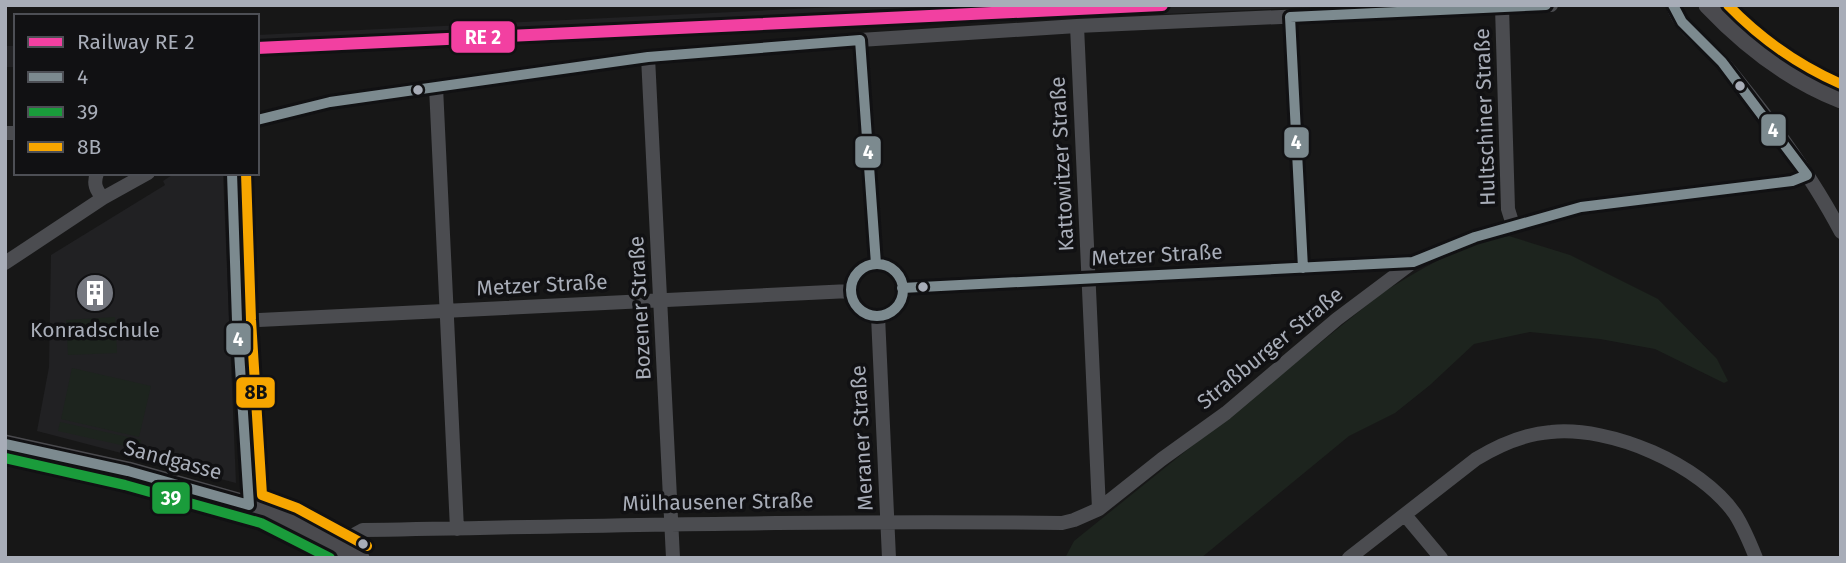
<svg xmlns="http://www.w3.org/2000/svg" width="1846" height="563" font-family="'Fira Sans',sans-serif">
  <rect width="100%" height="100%" fill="#171717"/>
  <path fill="#212123" d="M 876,5 L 1358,5 L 257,56 L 257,35 Z
    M 5,46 L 16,46 L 16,67 L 5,67 Z
    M 175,173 L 223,173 L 236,483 L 37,431 L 49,367 L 51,255 L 165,185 L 163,181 Z"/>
  <path fill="#1d241e" d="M 1509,236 L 1570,255 L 1658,299 L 1717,359 L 1728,381 L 1724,383 L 1655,349 L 1600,339 L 1530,332 L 1474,344 L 1430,385 L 1395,413 L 1349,436 L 1201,558 L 1065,558 L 1074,541 L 1382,293 C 1421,269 1463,243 1509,236 Z
    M 115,317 L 117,353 L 68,355 L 66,320 Z
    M 72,368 L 151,386 L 139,437 L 61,419 Z
    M 60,422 L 141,440 L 139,449 L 58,431 Z"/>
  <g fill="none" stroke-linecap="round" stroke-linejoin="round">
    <path stroke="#4b4c50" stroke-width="14" d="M 1673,5 C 1680,30 1706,43 1722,61 C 1766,114 1809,171 1841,232
      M 1502,7 L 1508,209 L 1513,225
      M 1290,17 L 1303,268
      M 1077,26 L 1099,509
      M 860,40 L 876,264
      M 648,57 L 673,558
      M 436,87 L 457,529
      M 257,120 L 330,102 L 648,57 L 860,40 L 1077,26 L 1551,5
      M 5,133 L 16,133
      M 97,173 C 93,184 96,190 103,198
      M 232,173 L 237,321 L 249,505
      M 5,263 L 103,198 L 148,173
      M851 290a26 26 0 1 1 52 0a26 26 0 1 1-52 0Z
      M 902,288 L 1411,262
      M 878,316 L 889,558
      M 237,321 L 850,291
      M 1405,515 L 1441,558
      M 344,549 L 352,536 L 363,530 C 596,526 829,520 1062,523 L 1074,520 L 1099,509 L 1162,459 L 1226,413 L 1337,319 L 1413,262 L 1475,237 L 1581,207 L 1792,181 L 1807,175
      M 1349,558 L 1476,459 C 1499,445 1523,434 1551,432 C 1611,426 1700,464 1735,514 C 1744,528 1750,543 1756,558"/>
    <path stroke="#4a4a4e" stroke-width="19" d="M 1708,5 C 1746,45 1790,79 1841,99
      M 5,444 L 128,471 L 266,510 L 290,520 L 360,558"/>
    <defs>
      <path id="bus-1" d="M 1673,5 L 1682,22 L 1722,62 L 1807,175
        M 1290,17 L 1546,5
        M 1290,17 L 1303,268
        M 860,40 L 876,264
        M 257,120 L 330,102 L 648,57 L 860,40
        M 232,173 L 237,321 L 249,505
        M851 290a26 26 0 1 1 52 0a26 26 0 1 1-52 0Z
        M 902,288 L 1413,262 L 1475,237 L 1581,207 L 1792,181 L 1807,175
        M 5,444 L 128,471 L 249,505"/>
      <path id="bus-2" d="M 5,458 L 125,485 L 261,523 L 330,558"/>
      <path id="bus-3" d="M 1728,5 C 1760,38 1798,65 1841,84
        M 246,173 L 251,320 L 262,495 L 297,508 L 367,546"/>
    </defs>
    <use href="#bus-1" stroke="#111113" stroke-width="16"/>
    <use href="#bus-2" stroke="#111113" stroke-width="16"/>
    <use href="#bus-3" stroke="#111113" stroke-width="16"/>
    <use href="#bus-1" stroke="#7c8a8f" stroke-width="10"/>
    <use href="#bus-2" stroke="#1a9c3b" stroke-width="10"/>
    <use href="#bus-3" stroke="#f7a600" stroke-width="10"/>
    <defs>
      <path id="rail-1" d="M 257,48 L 1162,5"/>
    </defs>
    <use href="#rail-1" stroke="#111113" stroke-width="18"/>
    <use href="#rail-1" stroke="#f240a1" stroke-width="12"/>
  </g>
  <defs>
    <symbol id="building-disc" viewBox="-11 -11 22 22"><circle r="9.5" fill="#757880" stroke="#111113"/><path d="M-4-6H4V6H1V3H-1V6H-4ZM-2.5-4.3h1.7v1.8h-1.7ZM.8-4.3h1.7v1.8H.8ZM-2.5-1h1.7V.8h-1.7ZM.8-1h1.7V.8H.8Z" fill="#fff"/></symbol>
  </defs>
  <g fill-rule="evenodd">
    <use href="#building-disc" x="73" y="271" width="44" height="44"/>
  </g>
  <g fill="#a8adb8" stroke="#111113" stroke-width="2.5">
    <circle cx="1740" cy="86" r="6"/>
    <circle cx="418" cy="90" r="6"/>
    <circle cx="923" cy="287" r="6"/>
    <circle cx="363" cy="544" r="6"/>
  </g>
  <g text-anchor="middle" stroke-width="7" stroke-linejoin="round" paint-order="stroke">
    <g font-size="21" fill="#a8adb8" stroke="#111113">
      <text transform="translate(1485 117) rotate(-92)" y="7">Hultschiner Straße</text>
      <text transform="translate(1062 164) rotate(-93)" y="7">Kattowitzer Straße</text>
      <text transform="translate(1157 255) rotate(-3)" y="7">Metzer Straße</text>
      <text transform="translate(542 285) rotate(-3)" y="7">Metzer Straße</text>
      <text transform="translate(640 308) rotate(-93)" y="7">Bozener Straße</text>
      <text transform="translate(1270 348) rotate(-39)" y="7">Straßburger Straße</text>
      <text transform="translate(862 438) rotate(-93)" y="7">Meraner Straße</text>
      <text transform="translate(173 460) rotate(15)" y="7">Sandgasse</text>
      <text transform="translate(718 502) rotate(-1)" y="7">Mülhausener Straße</text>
    </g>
    <g font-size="21" fill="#a8adb8" stroke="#111113">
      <text x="95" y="337">Konradschule</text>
    </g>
  </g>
  <g stroke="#111113" stroke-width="2.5">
    <rect x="450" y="20" width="66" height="34" rx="7" fill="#f240a1"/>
    <rect x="1760" y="113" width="27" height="34" rx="7" fill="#7c8a8f"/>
    <rect x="1283" y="126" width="27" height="33" rx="7" fill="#7c8a8f"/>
    <rect x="854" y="135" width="28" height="34" rx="7" fill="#7c8a8f"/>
    <rect x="225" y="322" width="27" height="34" rx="7" fill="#7c8a8f"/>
    <rect x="235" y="376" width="41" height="33" rx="7" fill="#f7a600"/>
    <rect x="151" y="481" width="40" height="34" rx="7" fill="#1a9c3b"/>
  </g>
  <g font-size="19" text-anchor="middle" font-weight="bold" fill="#fff">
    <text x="483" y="44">RE 2</text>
    <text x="1773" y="137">4</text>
    <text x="1296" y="149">4</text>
    <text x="868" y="159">4</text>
    <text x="238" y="346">4</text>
    <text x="171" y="505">39</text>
  </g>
  <g font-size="19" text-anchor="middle" font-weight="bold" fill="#111">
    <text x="256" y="399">8B</text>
  </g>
  <rect width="1846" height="563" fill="none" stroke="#a8adb8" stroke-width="14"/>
  <rect x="14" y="14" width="245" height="161" fill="#111113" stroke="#4d4f55" stroke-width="2"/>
  <rect x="28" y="37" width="35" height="10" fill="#f240a1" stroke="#4d4f55" stroke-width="2"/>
  <text x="77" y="49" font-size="21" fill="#a8adb8">Railway RE 2</text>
  <rect x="28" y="72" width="35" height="10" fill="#7c8a8f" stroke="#4d4f55" stroke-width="2"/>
  <text x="77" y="84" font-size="21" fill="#a8adb8">4</text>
  <rect x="28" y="107" width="35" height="10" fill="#1a9c3b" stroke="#4d4f55" stroke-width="2"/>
  <text x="77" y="119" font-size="21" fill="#a8adb8">39</text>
  <rect x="28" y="142" width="35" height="10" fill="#f7a600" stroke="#4d4f55" stroke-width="2"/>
  <text x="77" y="154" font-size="21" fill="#a8adb8">8B</text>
</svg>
